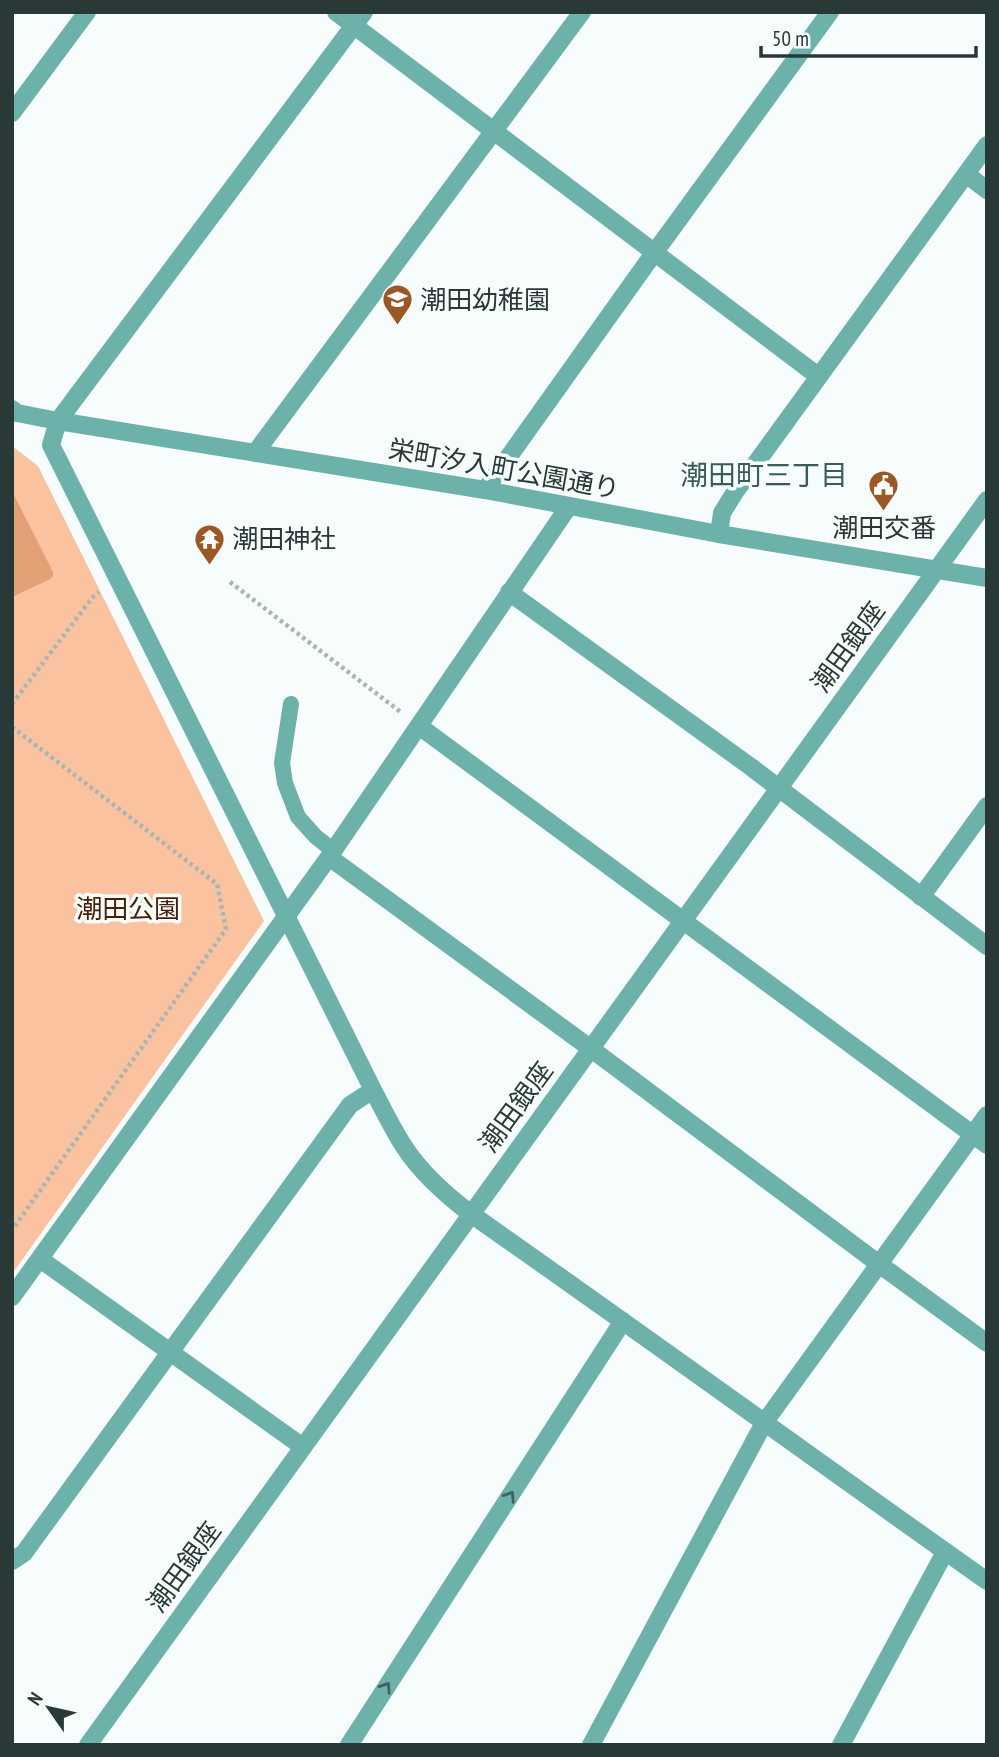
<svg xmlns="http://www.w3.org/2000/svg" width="999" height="1757" font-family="'PT Sans Narrow','Noto Sans JP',sans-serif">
  <rect width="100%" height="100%" fill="#f6fdfc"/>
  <path fill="#fac29f" d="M 12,446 L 38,466 L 264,921 L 12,1274 Z"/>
  <path fill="#e3a074" d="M 12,491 L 53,572 L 53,576 L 50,579 L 12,597 Z"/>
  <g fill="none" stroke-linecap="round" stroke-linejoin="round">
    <path stroke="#aab5b3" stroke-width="4.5" stroke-dasharray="3.5 3.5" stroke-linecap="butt" d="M 230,582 L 402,713
      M 12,704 L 92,598 L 99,592
      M 12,727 L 217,884 L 226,929 L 12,1230"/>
    <path stroke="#6db2aa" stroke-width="16" d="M 291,704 L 282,763 L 285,783 L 298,817 L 316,837 L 334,851"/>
    <path stroke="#6db2aa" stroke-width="18" d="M 336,12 L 818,376
      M 364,12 L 58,421 L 51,445 L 373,1090 C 383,1109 393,1130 405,1148 C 422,1174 446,1195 471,1214 C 644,1335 814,1459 987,1581
      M 966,174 L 987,190
      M 255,453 L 582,12
      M 485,490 L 644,267 L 830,12
      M 719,534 L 722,513 L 735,492 L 987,145
      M 509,592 L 751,767 L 987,946
      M 419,726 L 987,1145
      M 329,857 L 590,1048 L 879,1264 L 987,1343
      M 921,897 L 987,806
      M 40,1259 L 303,1447
      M 12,1297 L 329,857 L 569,506
      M 12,1561 L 24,1553 L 350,1105 L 373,1090
      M 349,1745 L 623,1321
      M 591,1745 L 764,1423 L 987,1115
      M 841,1745 L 945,1552"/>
    <path stroke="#6db2aa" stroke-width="18" d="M 12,113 L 87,12
      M 12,409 L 17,413 L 58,421 L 485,490 L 719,534 L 987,578
      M 88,1745 L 987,500"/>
  </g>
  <defs><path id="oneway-chevron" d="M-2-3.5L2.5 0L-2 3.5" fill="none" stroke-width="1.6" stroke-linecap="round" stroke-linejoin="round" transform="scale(1.75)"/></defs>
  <g stroke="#41635f">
    <use href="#oneway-chevron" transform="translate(510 1496) rotate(-57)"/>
    <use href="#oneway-chevron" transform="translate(386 1687) rotate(-57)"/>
  </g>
  <defs>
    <symbol id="school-pin" viewBox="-11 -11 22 30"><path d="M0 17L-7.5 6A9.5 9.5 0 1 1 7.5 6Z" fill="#9b5827" stroke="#f6fdfc"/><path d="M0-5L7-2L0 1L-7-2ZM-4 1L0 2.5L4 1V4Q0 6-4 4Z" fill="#fff"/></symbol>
    <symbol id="civic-pin" viewBox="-11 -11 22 30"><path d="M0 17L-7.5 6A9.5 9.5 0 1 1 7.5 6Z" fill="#9b5827" stroke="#f6fdfc"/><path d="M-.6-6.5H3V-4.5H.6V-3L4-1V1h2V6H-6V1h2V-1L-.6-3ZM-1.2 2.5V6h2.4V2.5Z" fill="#fff"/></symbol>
    <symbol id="temple-pin" viewBox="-11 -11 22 30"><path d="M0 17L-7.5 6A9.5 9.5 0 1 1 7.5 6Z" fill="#9b5827" stroke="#f6fdfc"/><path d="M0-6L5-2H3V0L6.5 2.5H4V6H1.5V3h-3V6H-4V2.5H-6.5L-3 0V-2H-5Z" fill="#fff"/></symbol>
  </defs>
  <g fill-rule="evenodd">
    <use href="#school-pin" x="380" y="282" width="35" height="47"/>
    <use href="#civic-pin" x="866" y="468" width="35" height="47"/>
    <use href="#temple-pin" x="192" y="522" width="35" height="47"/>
  </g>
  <g text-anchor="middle" stroke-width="7" stroke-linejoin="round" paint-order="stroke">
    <g font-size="26" fill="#293937" stroke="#f6fdfc" text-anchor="start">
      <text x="420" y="309">潮田幼稚園</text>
      <text x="884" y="537" text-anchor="middle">潮田交番</text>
      <text x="232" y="548">潮田神社</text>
    </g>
    <g font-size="26" fill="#293937" stroke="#f6fdfc">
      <text transform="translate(504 469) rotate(10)" y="9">栄町汐入町公園通り</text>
      <text transform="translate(848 647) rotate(-54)" y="9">潮田銀座</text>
      <text transform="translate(516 1107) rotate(-54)" y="9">潮田銀座</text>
      <text transform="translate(184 1567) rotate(-54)" y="9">潮田銀座</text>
    </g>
    <g font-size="26" fill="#491f00" stroke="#f6fdfc">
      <text x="128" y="918">潮田公園</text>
    </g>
    <g font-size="28" fill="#3a5d59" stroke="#f6fdfc">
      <text x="764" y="485">潮田町三丁目</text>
    </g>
  </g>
  <rect width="999" height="1757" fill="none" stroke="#293937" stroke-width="28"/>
  <g transform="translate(49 1708) rotate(304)" stroke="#f6fdfc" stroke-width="5" paint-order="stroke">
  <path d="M0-5L12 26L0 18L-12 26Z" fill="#293937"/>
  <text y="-10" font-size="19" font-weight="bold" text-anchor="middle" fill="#293937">N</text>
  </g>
  <path d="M761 46v10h215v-10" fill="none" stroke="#293937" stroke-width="3.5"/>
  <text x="772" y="46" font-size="21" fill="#293937" stroke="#f6fdfc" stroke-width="5" paint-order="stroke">50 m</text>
</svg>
